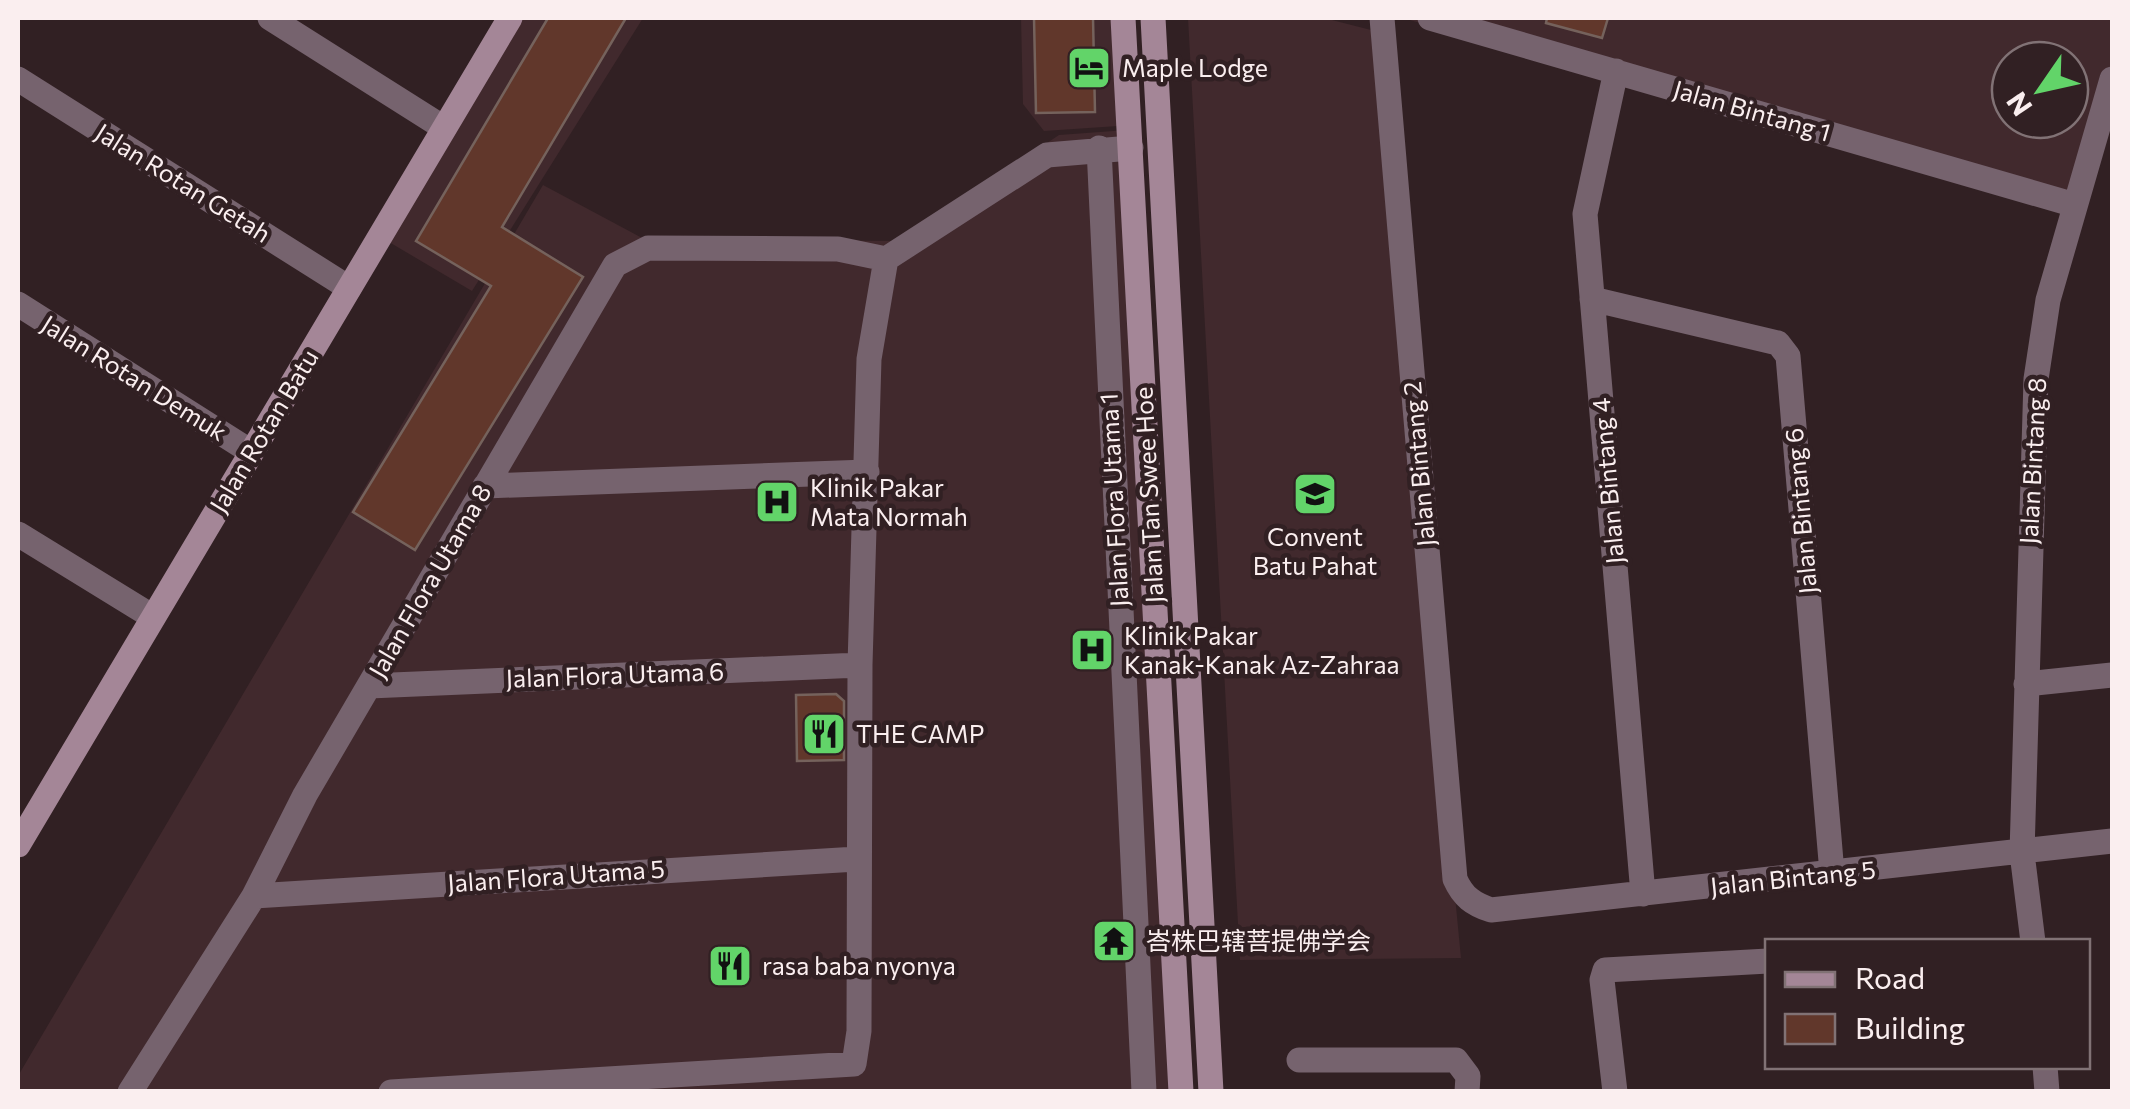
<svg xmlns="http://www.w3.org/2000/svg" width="2130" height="1109" font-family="Commissioner,'Noto Sans SC',sans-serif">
  <rect width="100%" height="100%" fill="#312023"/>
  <path fill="#41292d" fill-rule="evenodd" d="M 523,18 L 643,18 L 472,291 L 389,242 Z
    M 1021,18 L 1111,18 L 1118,126 L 1044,131 L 1023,104 Z
    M 1188,18 L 1324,18 L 1371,30 L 1461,958 L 1240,960 Z
    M 1403,18 L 2112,18 L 2112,102 L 2079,215 ZM 2010,60 L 2070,60 L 2070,120 L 2010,120 Z
    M 1127,130 L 1175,1091 L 18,1092 L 18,1076 L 543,185 L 644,239 L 901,241 L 1059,135 Z"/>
  <path fill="#61372b" stroke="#75625c" stroke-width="2.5" d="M 548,18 L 626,18 L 502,227 L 583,277 L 415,550 L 353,512 L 491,286 L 416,241 Z
    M 1034,18 L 1093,18 L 1095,112 L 1036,113 Z
    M 1547,18 L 1608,18 L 1602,38 L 1546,23 Z
    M 836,694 L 844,701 L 844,760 L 797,761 L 796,695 Z"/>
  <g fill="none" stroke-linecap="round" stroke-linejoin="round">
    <path stroke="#76636e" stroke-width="25" d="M 270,18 L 444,128
      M 1382,18 L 1455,879 C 1463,897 1473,904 1491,910 L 2112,841
      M 1430,18 L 2075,205
      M 1616,71 L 1585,214 L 1643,894
      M 18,79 L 349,288
      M 1099,148 L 1144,1092
      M 886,259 L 1047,155 L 1131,148
      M 1592,299 L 1778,343 L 1788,356 L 1832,873
      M 18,304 L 251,452
      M 485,486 L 867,472
      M 18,534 L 153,617
      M 2026,684 L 2112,675
      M 369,686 L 860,665
      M 254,896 L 857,859
      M 2033,942 L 2022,853 L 2036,379 L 2048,300 L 2112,79
      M 1299,1060 L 1456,1060 L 1468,1076 L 1467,1092
      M 2045,1066 L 2047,1092
      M 130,1092 L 254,896 L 305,795 L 615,265 L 648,248 L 838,249 L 886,259 L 869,359 L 860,665 L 859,1031 L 854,1064 L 391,1092
      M 1615,1092 L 1602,980 L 1605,970 L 1768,961"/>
    <path stroke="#a48697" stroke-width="25" d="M 1123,18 L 1181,1092
      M 1153,18 L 1211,1092
      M 18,845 L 510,18"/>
  </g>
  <defs>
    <symbol id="hotel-square" viewBox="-11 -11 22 22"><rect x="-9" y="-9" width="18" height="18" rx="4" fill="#62d469" stroke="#312023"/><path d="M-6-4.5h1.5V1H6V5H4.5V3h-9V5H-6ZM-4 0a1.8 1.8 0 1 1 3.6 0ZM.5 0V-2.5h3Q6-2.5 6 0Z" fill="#111"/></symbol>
    <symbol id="school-square" viewBox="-11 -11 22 22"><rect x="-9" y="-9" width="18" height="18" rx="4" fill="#62d469" stroke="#312023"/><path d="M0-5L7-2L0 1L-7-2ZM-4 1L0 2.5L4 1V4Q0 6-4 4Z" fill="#111"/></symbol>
    <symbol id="hospital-square" viewBox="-11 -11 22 22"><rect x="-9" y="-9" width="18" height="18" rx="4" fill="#62d469" stroke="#312023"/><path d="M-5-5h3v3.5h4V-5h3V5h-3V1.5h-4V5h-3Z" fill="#111"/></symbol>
    <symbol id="restaurant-square" viewBox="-11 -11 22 22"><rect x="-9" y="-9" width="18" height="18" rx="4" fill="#62d469" stroke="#312023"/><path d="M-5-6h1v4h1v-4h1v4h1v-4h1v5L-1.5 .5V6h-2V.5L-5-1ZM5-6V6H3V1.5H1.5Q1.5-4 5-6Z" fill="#111"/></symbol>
    <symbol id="temple-square" viewBox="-11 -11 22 22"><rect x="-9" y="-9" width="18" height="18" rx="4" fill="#62d469" stroke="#312023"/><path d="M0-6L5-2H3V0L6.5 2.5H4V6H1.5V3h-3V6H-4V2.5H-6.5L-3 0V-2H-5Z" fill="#111"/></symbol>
  </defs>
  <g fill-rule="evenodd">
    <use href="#hotel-square" x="1064" y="43" width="50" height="50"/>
    <use href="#school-square" x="1290" y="469" width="50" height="50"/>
    <use href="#hospital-square" x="752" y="477" width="50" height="50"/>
    <use href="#hospital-square" x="1067" y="625" width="50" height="50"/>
    <use href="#restaurant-square" x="799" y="709" width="50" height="50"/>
    <use href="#temple-square" x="1089" y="916" width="50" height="50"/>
    <use href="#restaurant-square" x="705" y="941" width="50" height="50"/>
  </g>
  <g text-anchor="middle" stroke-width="9" stroke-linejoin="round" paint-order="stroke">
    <g font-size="25" fill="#faeeef" stroke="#312023" text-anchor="start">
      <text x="1122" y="77">Maple Lodge</text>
      <text x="810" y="497">Klinik Pakar<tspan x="810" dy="29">Mata Normah</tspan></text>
      <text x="1315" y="546" text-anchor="middle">Convent<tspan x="1315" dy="29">Batu Pahat</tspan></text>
      <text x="1124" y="645">Klinik Pakar<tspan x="1124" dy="29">Kanak-Kanak Az-Zahraa</tspan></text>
      <text x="856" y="743">THE CAMP</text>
      <text x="1146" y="950">峇株巴辖菩提佛学会</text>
      <text x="762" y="975">rasa baba nyonya</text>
    </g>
    <g font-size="25" fill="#faeeef" stroke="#312023">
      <text transform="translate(1752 111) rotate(16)" y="9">Jalan Bintang 1</text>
      <text transform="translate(183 183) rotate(32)" y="9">Jalan Rotan Getah</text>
      <text transform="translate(134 378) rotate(32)" y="9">Jalan Rotan Demuk</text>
      <text transform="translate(264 431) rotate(-59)" y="9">Jalan Rotan Batu</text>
      <text transform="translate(2033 461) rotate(-87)" y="9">Jalan Bintang 8</text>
      <text transform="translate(1419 464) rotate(-95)" y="9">Jalan Bintang 2</text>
      <text transform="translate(1608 481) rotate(-95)" y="9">Jalan Bintang 4</text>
      <text transform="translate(1149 495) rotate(-93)" y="9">Jalan Tan Swee Hoe</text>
      <text transform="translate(1114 500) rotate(-93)" y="9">Jalan Flora Utama 1</text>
      <text transform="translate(1801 511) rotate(-95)" y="9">Jalan Bintang 6</text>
      <text transform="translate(430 581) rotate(-60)" y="9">Jalan Flora Utama 8</text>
      <text transform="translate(615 675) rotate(-2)" y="9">Jalan Flora Utama 6</text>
      <text transform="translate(556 876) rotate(-4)" y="9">Jalan Flora Utama 5</text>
      <text transform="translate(1793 878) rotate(-6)" y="9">Jalan Bintang 5</text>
    </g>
  </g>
  <rect width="2130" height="1109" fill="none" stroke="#faeeef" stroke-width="40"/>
  <rect x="1765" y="939" width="325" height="130" fill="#312023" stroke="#817275" stroke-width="2.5"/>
  <rect x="1785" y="972" width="50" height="15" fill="#a48697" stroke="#817275" stroke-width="2.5"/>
  <text x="1855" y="989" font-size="30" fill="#faeeef">Road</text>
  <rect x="1785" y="1014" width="50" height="30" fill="#61372b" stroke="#817275" stroke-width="2.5"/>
  <text x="1855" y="1039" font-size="30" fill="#faeeef">Building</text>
  <g transform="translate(2040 90) rotate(236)"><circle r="48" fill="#312023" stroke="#817275" stroke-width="2.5"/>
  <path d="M0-8L18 38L0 25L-18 38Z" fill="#62d469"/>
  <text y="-15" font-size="28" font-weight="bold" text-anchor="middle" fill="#faeeef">N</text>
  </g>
</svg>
